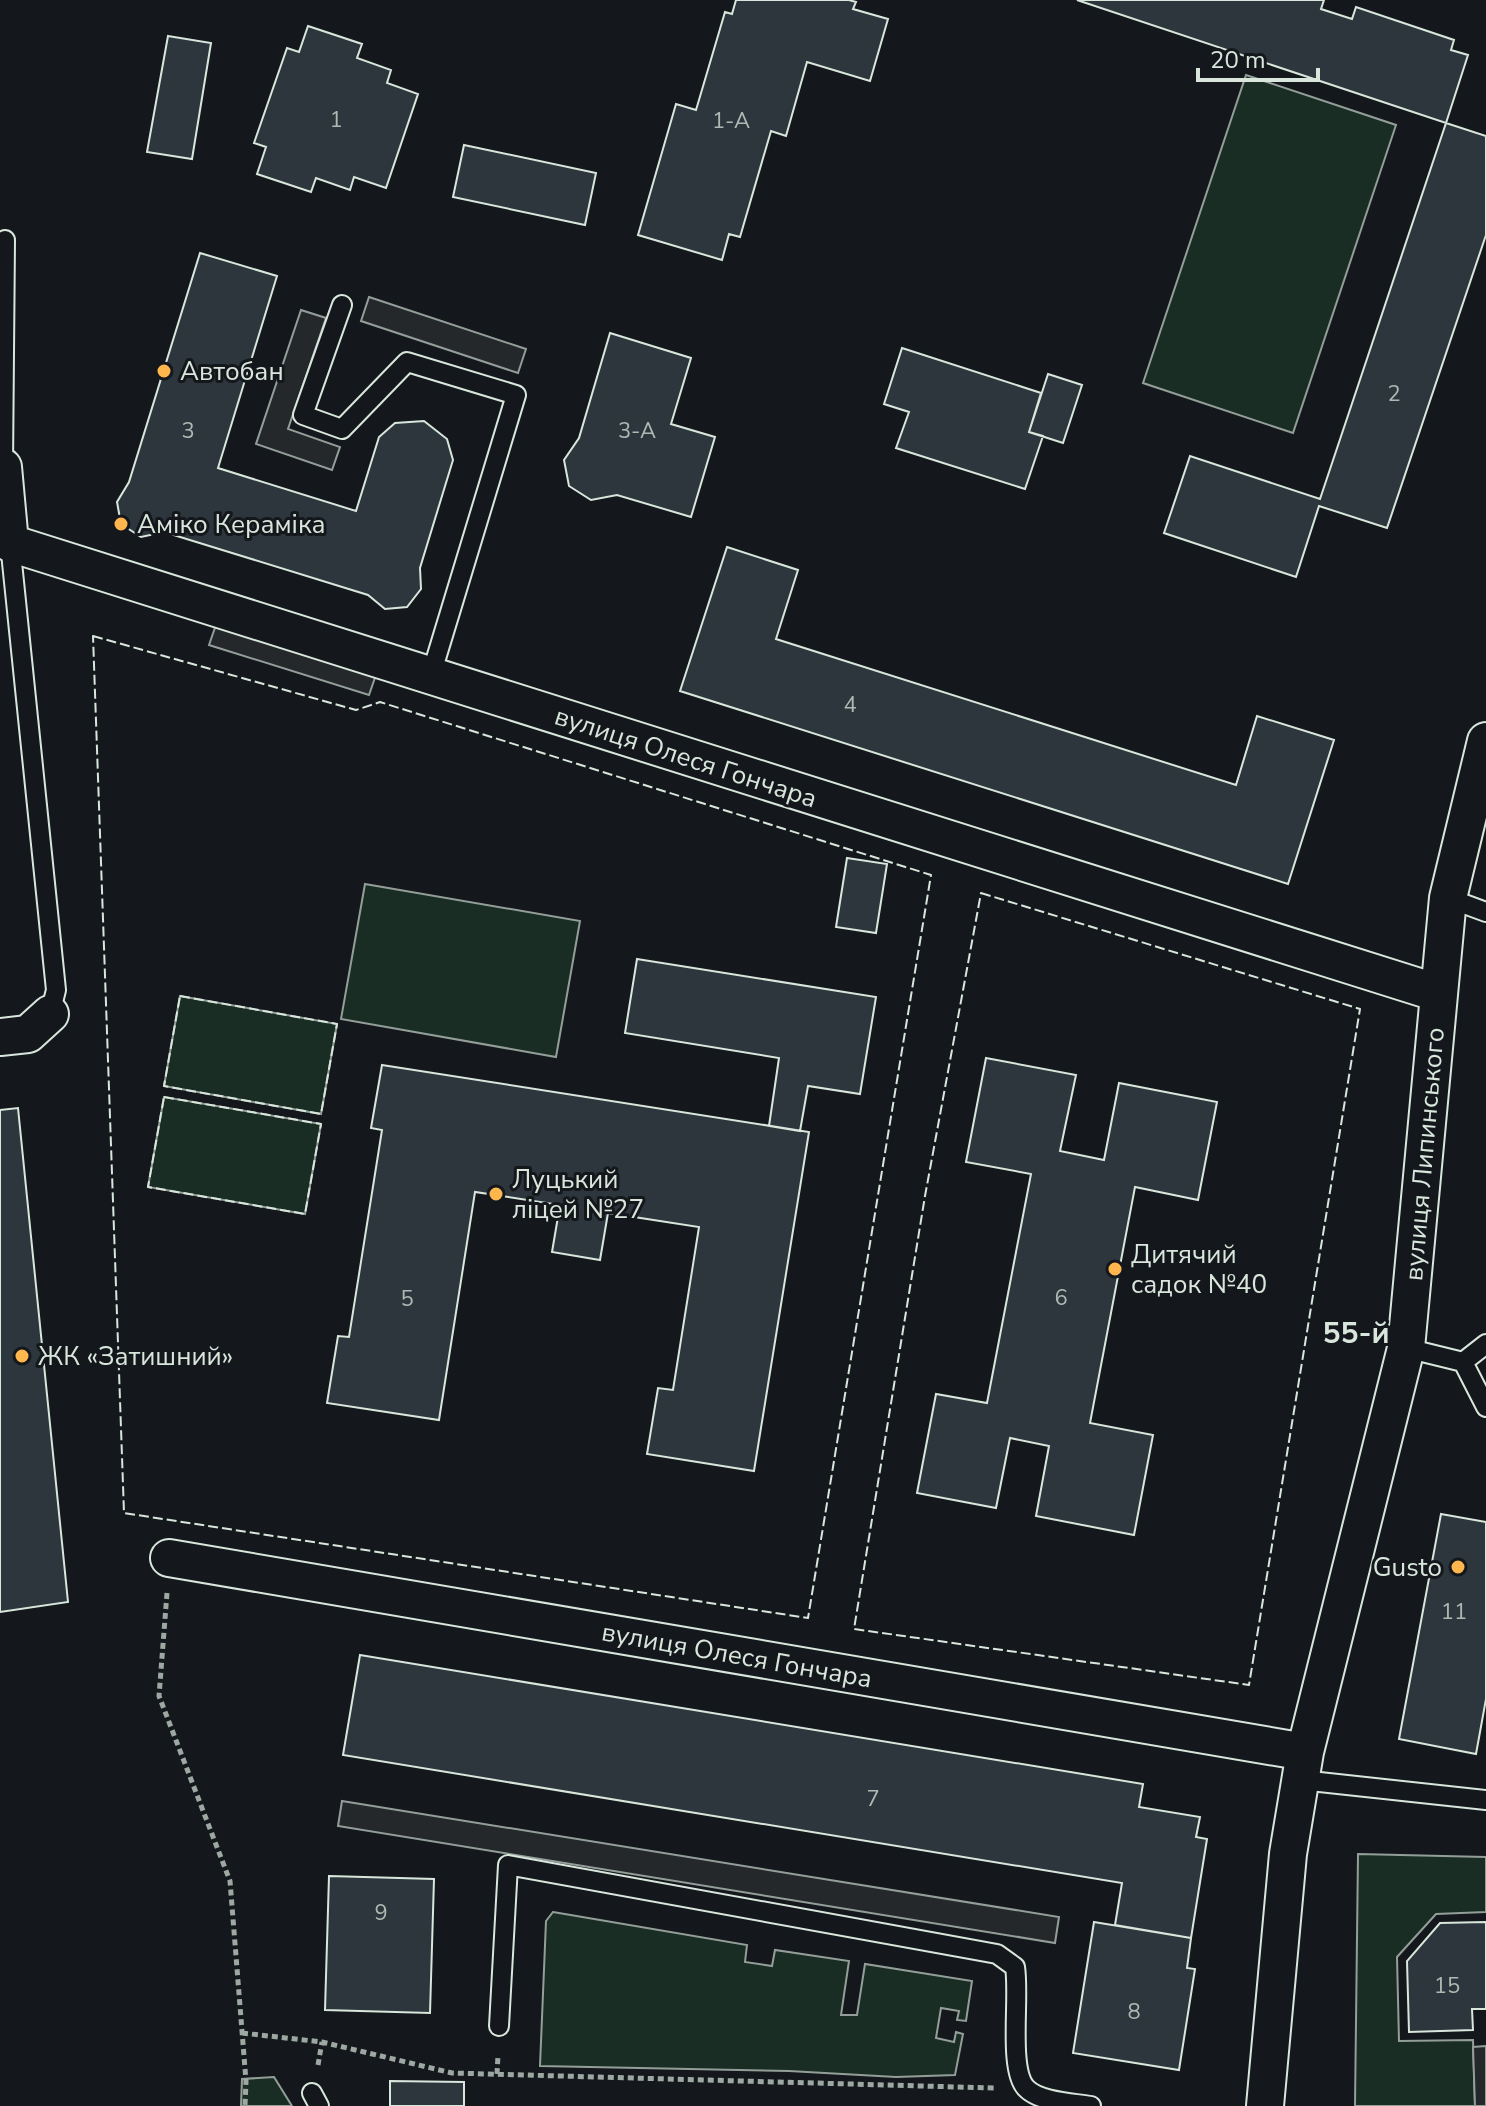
<svg xmlns="http://www.w3.org/2000/svg" width="1486" height="2106" font-family="'Nunito Sans',sans-serif">
  <rect width="100%" height="100%" fill="#14181c"/>
  <path fill="#1a2d24" stroke="#939e99" stroke-width="2" d="M 1246,75 L 1396,125 L 1293,433 L 1143,383 Z
    M 365,884 L 580,921 L 556,1057 L 341,1019 Z
    M 180,996 L 337,1024 L 321,1114 L 164,1086 Z
    M 164,1097 L 321,1124 L 305,1214 L 148,1187 Z
    M 1358,1854 L 1486,1857 L 1486,1912 L 1436,1914 L 1397,1957 L 1399,2041 L 1473,2040 L 1475,2106 L 1355,2106 Z
    M 553,1912 L 747,1945 L 745,1962 L 772,1966 L 775,1950 L 849,1961 L 841,2015 L 857,2015 L 865,1964 L 972,1981 L 966,2021 L 957,2020 L 959,2011 L 941,2008 L 936,2038 L 954,2042 L 956,2032 L 963,2034 L 955,2075 L 896,2077 L 789,2071 L 540,2066 L 546,1921 Z
    M 274,2077 L 292,2106 L 241,2106 L 242,2079 Z"/>
  <path fill="#24282b" stroke="#939e99" stroke-width="2" d="M 369,297 L 526,349 L 518,373 L 361,321 Z
    M 301,310 L 326,318 L 288,429 L 340,447 L 332,470 L 256,444 Z
    M 218,619 L 378,669 L 369,695 L 209,645 Z
    M 342,1801 L 1059,1917 L 1055,1943 L 338,1826 Z
    M 1486,2046 L 1486,2106 L 1475,2106 L 1473,2047 Z"/>
  <path fill="#2c363c" stroke="#d8e6dc" stroke-width="2" d="M 736,0 L 849,0 L 856,2 L 853,9 L 888,19 L 870,81 L 807,62 L 786,136 L 771,131 L 740,237 L 729,234 L 722,260 L 638,235 L 676,104 L 696,110 L 725,12 L 732,14 Z
    M 1077,0 L 1324,0 L 1321,9 L 1352,19 L 1356,7 L 1454,40 L 1451,50 L 1468,55 L 1446,123 Z
    M 308,26 L 362,44 L 357,58 L 391,70 L 387,83 L 418,94 L 386,188 L 354,177 L 350,190 L 316,178 L 311,192 L 257,174 L 266,147 L 254,143 L 287,48 L 299,52 Z
    M 168,36 L 211,43 L 192,159 L 147,152 Z
    M 1446,123 L 1486,136 L 1486,235 L 1387,528 L 1319,506 L 1296,577 L 1164,533 L 1190,456 L 1320,499 Z
    M 464,145 L 596,173 L 585,225 L 453,197 Z
    M 200,253 L 277,276 L 218,468 L 356,511 L 379,437 L 395,423 L 424,421 L 447,439 L 453,460 L 420,568 L 421,589 L 407,607 L 385,609 L 368,595 L 164,532 L 141,537 L 121,524 L 117,502 L 129,482 Z
    M 610,333 L 691,358 L 671,424 L 715,437 L 691,517 L 617,495 L 591,500 L 569,486 L 564,460 L 579,438 Z
    M 902,348 L 1041,393 L 1029,432 L 1043,436 L 1025,489 L 896,448 L 909,412 L 884,404 Z
    M 1048,374 L 1082,385 L 1063,443 L 1029,432 Z
    M 727,547 L 798,570 L 776,639 L 1236,785 L 1257,716 L 1334,740 L 1288,884 L 680,691 Z
    M 847,858 L 887,864 L 876,933 L 836,927 Z
    M 637,959 L 876,997 L 860,1094 L 808,1086 L 800,1131 L 769,1126 L 779,1058 L 625,1033 Z
    M 986,1058 L 1076,1075 L 1060,1151 L 1104,1160 L 1119,1083 L 1217,1102 L 1198,1200 L 1135,1187 L 1090,1423 L 1153,1435 L 1134,1535 L 1036,1516 L 1049,1446 L 1010,1438 L 996,1508 L 917,1493 L 936,1394 L 987,1403 L 1031,1174 L 966,1162 Z
    M 382,1065 L 809,1132 L 754,1471 L 647,1454 L 658,1388 L 673,1390 L 699,1227 L 608,1213 L 600,1260 L 552,1252 L 560,1205 L 475,1192 L 439,1420 L 327,1403 L 338,1336 L 349,1337 L 382,1130 L 371,1128 Z
    M 18,1108 L 68,1602 L 0,1612 L 0,1110 Z
    M 1441,1514 L 1486,1522 L 1486,1699 L 1476,1754 L 1399,1739 Z
    M 360,1655 L 1143,1784 L 1139,1807 L 1200,1817 L 1196,1837 L 1207,1839 L 1191,1938 L 1115,1925 L 1122,1883 L 343,1755 Z
    M 329,1876 L 434,1879 L 430,2013 L 325,2010 Z
    M 1094,1922 L 1191,1938 L 1187,1968 L 1195,1969 L 1179,2070 L 1073,2053 Z
    M 1486,1922 L 1486,2009 L 1472,2009 L 1473,2030 L 1409,2032 L 1407,1961 L 1440,1923 Z
    M 390,2081 L 464,2082 L 464,2106 L 390,2106 Z"/>
  <g fill="none" stroke-linecap="round" stroke-linejoin="round">
    <defs>
      <path id="lane" d="M 342,305 L 303,415 L 342,429 L 407,362 L 516,395 L 431,675
        M 3,467 L 5,240
        M 10,543 L 56,990 L 50,1014
        M 1448,898 L 1486,912
        M 1406,1348 L 1463,1362
        M 1463,1362 L 1486,1407
        M 1463,1362 L 1486,1344
        M 1301,1780 L 1486,1800
        M 499,2026 L 508,1865 L 997,1954 L 1015,1967 C 1020,1997 1008,2069 1026,2088 C 1039,2102 1073,2103 1091,2106
        M 312,2093 L 319,2106"/>
      <path id="street" d="M 0,468 L 3,467 L 10,543 L 1438,993
        M 0,1037 L 28,1034 L 50,1014
        M 169,1558 L 1305,1752
        M 1265,2106 L 1288,1854 L 1305,1752 L 1406,1348 L 1448,898 L 1486,741"/>
    </defs>
    <use href="#lane" stroke="#d8e6dc" stroke-width="22"/>
    <use href="#street" stroke="#d8e6dc" stroke-width="40"/>
    <path stroke="#9da8a2" stroke-width="5" stroke-dasharray="6 4" stroke-linecap="butt" d="M 167,1593 L 159,1696 L 230,1881 L 246,2081 L 245,2106
      M 242,2033 L 322,2042 L 452,2073 L 994,2088
      M 318,2065 L 322,2042
      M 497,2074 L 498,2055"/>
    <use href="#lane" stroke="#14181c" stroke-width="18"/>
    <use href="#street" stroke="#14181c" stroke-width="36"/>
    <path stroke="#d8e6dc" stroke-width="2" stroke-dasharray="10 4" stroke-linecap="butt" d="M 93,636 L 356,710 L 380,702 L 931,875 L 808,1618 L 124,1513 Z
      M 981,893 L 1360,1009 L 1249,1685 L 854,1629 L 925,1196 Z
      M 180,996 L 337,1024 L 321,1114 L 164,1086 Z
      M 164,1097 L 321,1124 L 305,1214 L 148,1187 Z"/>
  </g>
  <g fill="#ffb74d" stroke="#14181c" stroke-width="3">
    <circle cx="164" cy="371" r="8"/>
    <circle cx="121" cy="524" r="8"/>
    <circle cx="496" cy="1194" r="8"/>
    <circle cx="1115" cy="1269" r="8"/>
    <circle cx="22" cy="1356" r="8"/>
    <circle cx="1458" cy="1567" r="8"/>
  </g>
  <g text-anchor="middle" stroke-width="6" stroke-linejoin="round" paint-order="stroke">
    <g font-size="22" fill="#adbab4">
      <text x="336" y="127">1</text>
      <text x="731" y="128">1-А</text>
      <text x="1394" y="401">2</text>
      <text x="188" y="438">3</text>
      <text x="637" y="438">3-А</text>
      <text x="850" y="712">4</text>
      <text x="1061" y="1305">6</text>
      <text x="407" y="1306">5</text>
      <text x="1454" y="1619">11</text>
      <text x="873" y="1806">7</text>
      <text x="381" y="1920">9</text>
      <text x="1447" y="1993">15</text>
      <text x="1134" y="2019">8</text>
    </g>
    <g font-size="26" fill="#d8e6dc" stroke="#14181c" text-anchor="start">
      <text x="180" y="380">Автобан</text>
      <text x="137" y="533">Аміко Кераміка</text>
      <text x="512" y="1188">Луцький<tspan x="512" dy="30">ліцей №27</tspan></text>
      <text x="1131" y="1263">Дитячий<tspan x="1131" dy="30">садок №40</tspan></text>
      <text x="38" y="1365">ЖК «Затишний»</text>
      <text x="1442" y="1576" text-anchor="end">Gusto</text>
    </g>
    <g font-size="26" fill="#d8e6dc" stroke="#14181c">
      <text transform="translate(686 757) rotate(18)" y="9">вулиця Олеся Гончара</text>
      <text transform="translate(1424 1154) rotate(-85)" y="9">вулиця Липинського</text>
      <text transform="translate(737 1655) rotate(10)" y="9">вулиця Олеся Гончара</text>
    </g>
    <g font-size="30" font-weight="bold" fill="#d8e6dc" stroke="#14181c">
      <text x="1356" y="1343">55-й</text>
    </g>
  </g>
  <path d="M1198 68v12h120v-12" fill="none" stroke="#d8e6dc" stroke-width="4"/>
  <text x="1210" y="68" font-size="24" fill="#d8e6dc" stroke="#14181c" stroke-width="6" paint-order="stroke">20 m</text>
</svg>
